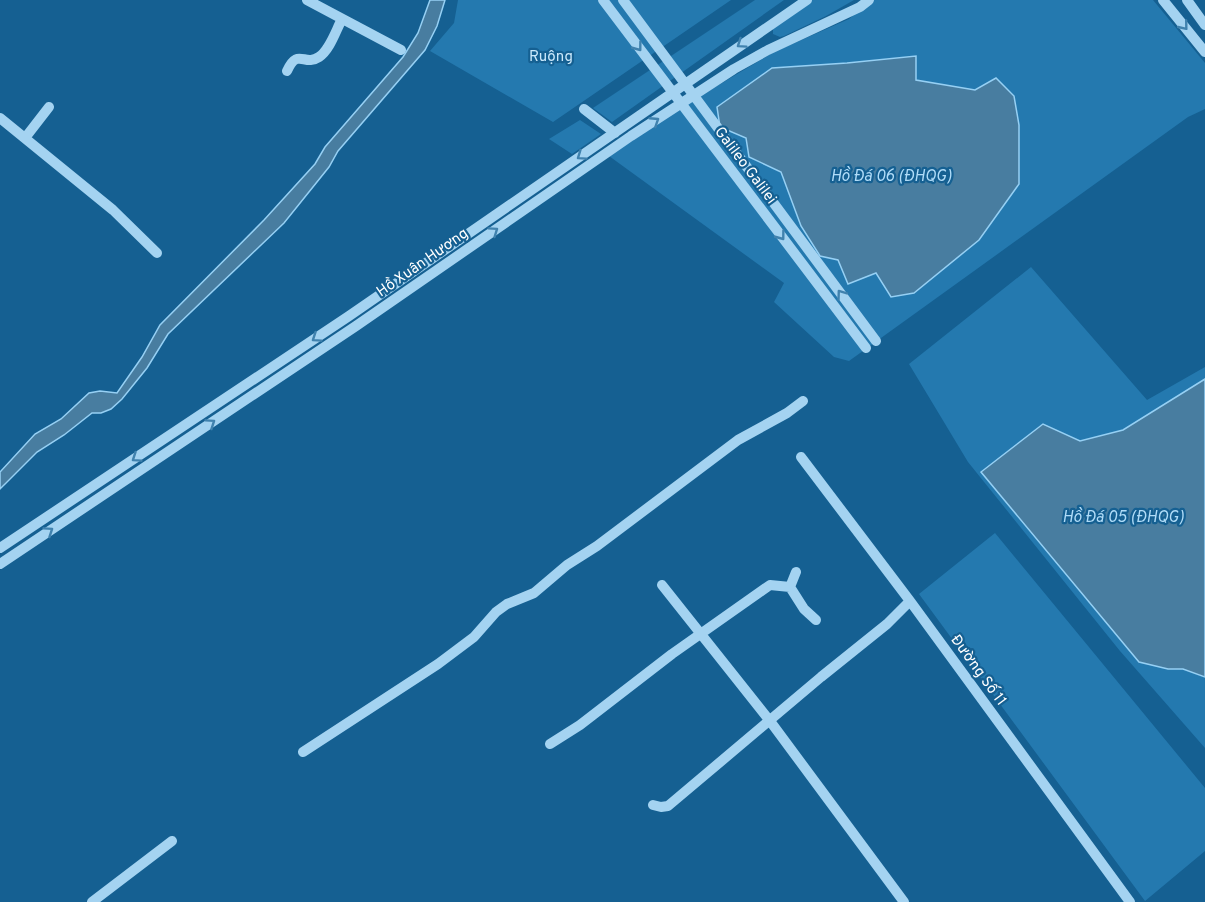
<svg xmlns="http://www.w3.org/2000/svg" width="1205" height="902" font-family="Overpass,sans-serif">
  <rect width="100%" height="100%" fill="#156092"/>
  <path fill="#2479af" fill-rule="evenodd" d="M 458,0 L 731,0 L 553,122 L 430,51 L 454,23 Z
    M 755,0 L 784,0 L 612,122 L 593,108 Z
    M 809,0 L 854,0 L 826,16 L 784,36 L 780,37 L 773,34 L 773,28 Z
    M 871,0 L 1153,0 L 1205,63 L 1205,109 L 1188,117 L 849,361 L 834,357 L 774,302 L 784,283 L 609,156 L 700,96 L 774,52 L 849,19 ZM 916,56 L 916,80 L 975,90 L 1019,184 L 979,240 L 915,293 L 876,273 L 838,259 L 801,226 L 781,172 L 749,157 L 746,138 L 847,63 Z
    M 580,120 L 601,134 L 572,154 L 549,139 Z
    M 1031,267 L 1147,400 L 1205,367 L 1205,379 L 1123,430 L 1080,441 L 1043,424 L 1168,669 L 1183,669 L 1205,677 L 1205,748 L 1120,651 L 968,462 L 909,364 Z
    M 995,533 L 1205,788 L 1205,851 L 1145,901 L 919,594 Z"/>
  <path fill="#487da0" stroke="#96d0f4" stroke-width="1.5" d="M 430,0 L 445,0 L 437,26 L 425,50 L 338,151 L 329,167 L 284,223 L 168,334 L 147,368 L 122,399 L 111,409 L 101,413 L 92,413 L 64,435 L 37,452 L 0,489 L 0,472 L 35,434 L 61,419 L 89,393 L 100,391 L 117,393 L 142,357 L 160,325 L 264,220 L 315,164 L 325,147 L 403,57 L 418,33 Z
    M 916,56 L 916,80 L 975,90 L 996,78 L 1014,96 L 1019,125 L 1019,184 L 979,240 L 914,293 L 891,297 L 876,273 L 848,284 L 838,260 L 820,256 L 801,226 L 781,172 L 749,157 L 746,138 L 720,127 L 717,107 L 772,68 L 847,63 Z
    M 1205,379 L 1205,677 L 1183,669 L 1168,669 L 1139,662 L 981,472 L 1043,424 L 1080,441 L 1123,430 Z"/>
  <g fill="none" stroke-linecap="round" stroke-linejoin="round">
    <path stroke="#a4d3f1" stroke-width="10" d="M 307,0 L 401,50
      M 603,0 L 866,348
      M 623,0 L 876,341
      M 1163,0 L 1205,52
      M 1187,0 L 1205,25
      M 287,71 C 298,47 304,67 319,57 C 330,50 336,30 342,19
      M 584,109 L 615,133
      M 0,118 L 113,210 L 157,253
      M 25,138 L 49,107
      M 801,457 L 910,601 L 1130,902
      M 0,548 L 349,316 L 807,0
      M 0,564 L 356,326 L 631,136 L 734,69 L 768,50 L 860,7 L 869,0
      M 662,585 L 770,721 L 904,902
      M 790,587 L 804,609 L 816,620
      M 550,744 L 580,725 L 672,654 L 770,585 L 790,587 L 796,572
      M 303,752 L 438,664 L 474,637 L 496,612 L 507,604 L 534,593 L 567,565 L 597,546 L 738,440 L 787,413 L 803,401
      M 653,805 L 661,807 L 668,806 L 821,677 L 887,624 L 910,601
      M 92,902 L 172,841"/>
  </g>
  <defs><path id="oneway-chevron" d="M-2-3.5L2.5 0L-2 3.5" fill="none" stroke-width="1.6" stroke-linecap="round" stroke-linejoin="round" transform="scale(1.5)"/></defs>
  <g stroke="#4082ae">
    <use href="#oneway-chevron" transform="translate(1184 26) rotate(51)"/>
    <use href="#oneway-chevron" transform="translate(741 44) rotate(146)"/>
    <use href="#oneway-chevron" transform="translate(638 47) rotate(53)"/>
    <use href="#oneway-chevron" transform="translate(655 121) rotate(-33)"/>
    <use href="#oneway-chevron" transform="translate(581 156) rotate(145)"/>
    <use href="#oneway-chevron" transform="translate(494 231) rotate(-35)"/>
    <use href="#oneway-chevron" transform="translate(781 236) rotate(53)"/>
    <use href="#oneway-chevron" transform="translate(841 294) rotate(-126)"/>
    <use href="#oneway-chevron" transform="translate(316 338) rotate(146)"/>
    <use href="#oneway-chevron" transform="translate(211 423) rotate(-34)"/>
    <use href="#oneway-chevron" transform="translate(136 458) rotate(146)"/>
    <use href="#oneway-chevron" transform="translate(49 531) rotate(-34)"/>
  </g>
  <g text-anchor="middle" stroke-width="4.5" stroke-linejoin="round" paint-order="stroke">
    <g font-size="15" fill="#cbe9fc" stroke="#156092">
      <text x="551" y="61">Ruộng</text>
    </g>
    <g font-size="15" fill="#fff" stroke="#156092">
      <text transform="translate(746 165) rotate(53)" y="5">Galileo Galilei</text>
      <text transform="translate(422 262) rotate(-35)" y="5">Hồ Xuân Hương</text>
      <text transform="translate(979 670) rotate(54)" y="5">Đường Số 11</text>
    </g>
    <g font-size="16" font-style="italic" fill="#b0dcf8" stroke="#156092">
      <text x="891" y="181">Hồ Đá 06 (ĐHQG)</text>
      <text x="1123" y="522">Hồ Đá 05 (ĐHQG)</text>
    </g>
  </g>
</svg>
